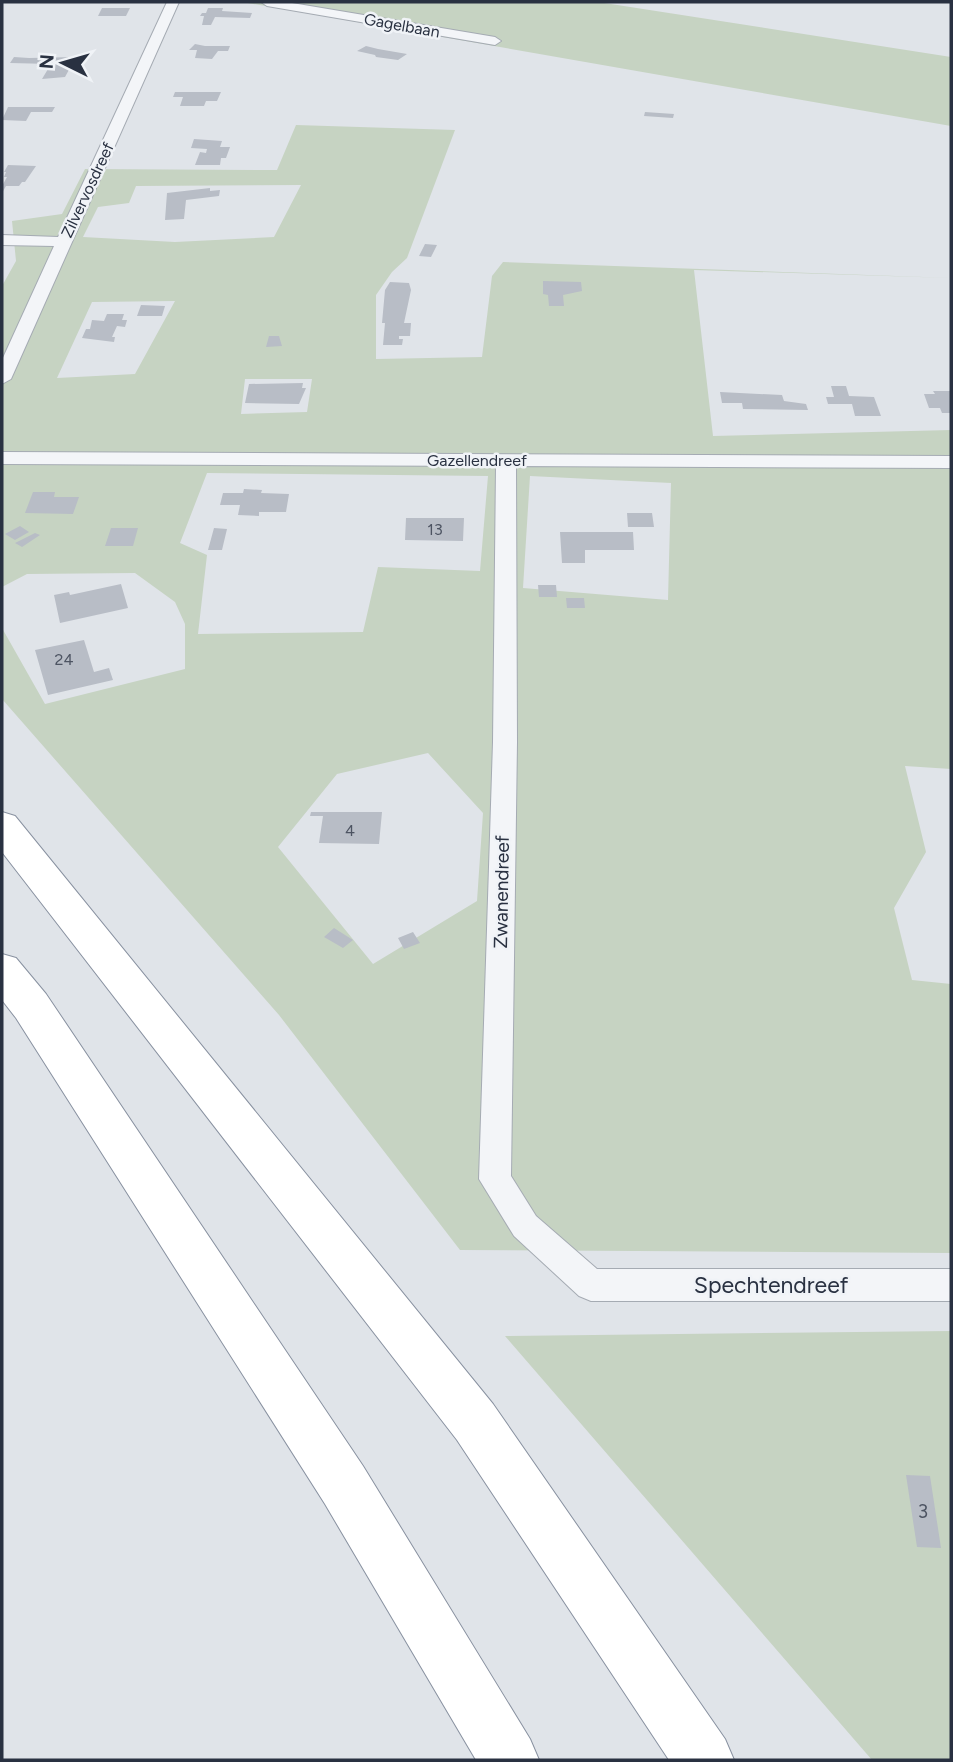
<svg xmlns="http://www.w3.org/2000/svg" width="953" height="1762" font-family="Figtree,sans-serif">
  <rect width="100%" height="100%" fill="#e0e4e9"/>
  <path fill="#c6d3c2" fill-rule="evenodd" d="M 242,2 L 598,2 L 951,57 L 951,126 Z
    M 296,125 L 455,130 L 407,258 L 392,272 L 376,295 L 376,359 L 482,357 L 492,276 L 503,262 L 951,278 L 694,270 L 713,436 L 951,430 L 951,769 L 905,766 L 926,852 L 894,908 L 912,980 L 951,984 L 951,1253 L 460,1250 L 279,1015 L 2,699 L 2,628 L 45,704 L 185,669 L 185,624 L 175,602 L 135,573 L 27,574 L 2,587 L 2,286 L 16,261 L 12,221 L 62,214 L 85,169 L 277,170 ZM 301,185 L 274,237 L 175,242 L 83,237 L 98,207 L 129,203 L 136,186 ZM 175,301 L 135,374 L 57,378 L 92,302 ZM 245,379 L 312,379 L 307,412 L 241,414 ZM 207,473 L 488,476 L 480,571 L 378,567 L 363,632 L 198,634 L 207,555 L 180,543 ZM 530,476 L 671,483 L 668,600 L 523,588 ZM 428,753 L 483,813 L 477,901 L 373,964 L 278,847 L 337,774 Z
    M 951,1331 L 951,1760 L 872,1760 L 505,1336 Z"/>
  <path fill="#b8bdc6" d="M 102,8 L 130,8 L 126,16 L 98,16 Z
    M 208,8 L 223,8 L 222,11 L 252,13 L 250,18 L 215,17 L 211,25 L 202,25 L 204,16 L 200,16 L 202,13 L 206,13 Z
    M 195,44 L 205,46 L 230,46 L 228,51 L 218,51 L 212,59 L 195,58 L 197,50 L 189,50 Z
    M 366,46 L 378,49 L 407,54 L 398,60 L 376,57 L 375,55 L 357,51 Z
    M 14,57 L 29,58 L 76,57 L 65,77 L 42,79 L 51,64 L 10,63 Z
    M 175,92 L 221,92 L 217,101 L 206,101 L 204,106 L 180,106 L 183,97 L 173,97 Z
    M 8,107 L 55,107 L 52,112 L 31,112 L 26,121 L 2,120 Z
    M 645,112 L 674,114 L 673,118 L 644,116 Z
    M 194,139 L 222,141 L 220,147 L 230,147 L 226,158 L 221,158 L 220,165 L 195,165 L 200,152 L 206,153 L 207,149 L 191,148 Z
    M 8,165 L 36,166 L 25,182 L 22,182 L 19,186 L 6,186 L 2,193 L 2,186 L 7,177 L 4,177 L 6,172 L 4,172 Z
    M 210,188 L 210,191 L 220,190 L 219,196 L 186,200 L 184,219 L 165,220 L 167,193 Z
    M 425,244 L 437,245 L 431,257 L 419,256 Z
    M 543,281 L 581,282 L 582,291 L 563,295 L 564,306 L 549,306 L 548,295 L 543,294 Z
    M 390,282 L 409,283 L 411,290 L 404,323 L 411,323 L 410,336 L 399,336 L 399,339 L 403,339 L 402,345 L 383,345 L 385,323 L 382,323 L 385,290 Z
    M 141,305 L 165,306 L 162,316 L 137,316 Z
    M 107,314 L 124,314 L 122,320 L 127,320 L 125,327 L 117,326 L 112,337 L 115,337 L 114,342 L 82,338 L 86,329 L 90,329 L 92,320 L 104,321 Z
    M 269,336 L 279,336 L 282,346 L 266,347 Z
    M 303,383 L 302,388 L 306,388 L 299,404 L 245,403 L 249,384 Z
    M 831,386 L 846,386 L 849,396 L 874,397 L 881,416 L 855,416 L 852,404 L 828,404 L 826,397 L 834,397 Z
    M 933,391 L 951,391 L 951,413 L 942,413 L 940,408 L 929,408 L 924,394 L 935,394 Z
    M 720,392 L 782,395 L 784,401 L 806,404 L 808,410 L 743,409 L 742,403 L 722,403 Z
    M 244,489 L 262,490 L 261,493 L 289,494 L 286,512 L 259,512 L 259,516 L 238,515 L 240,505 L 220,505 L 223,493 L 243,493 Z
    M 33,492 L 55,492 L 54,497 L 79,497 L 73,514 L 25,513 Z
    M 627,513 L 652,513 L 654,527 L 628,527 Z
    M 406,518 L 464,518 L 463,541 L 405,540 Z
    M 20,526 L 29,532 L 15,540 L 5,534 Z
    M 111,528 L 138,528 L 133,546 L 105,546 Z
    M 214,528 L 227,529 L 222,550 L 208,550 Z
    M 560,532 L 633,532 L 634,550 L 585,550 L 585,563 L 562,563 Z
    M 35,533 L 40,535 L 22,547 L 15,543 Z
    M 121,584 L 128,608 L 60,623 L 54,595 L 69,592 L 70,595 Z
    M 538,585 L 556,585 L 557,597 L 539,597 Z
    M 566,598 L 584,598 L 585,608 L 567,608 Z
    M 84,640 L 94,672 L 109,668 L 113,680 L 48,695 L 35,650 Z
    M 311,812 L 382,812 L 379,844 L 319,843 L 323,816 L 310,816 Z
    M 334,928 L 353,940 L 343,948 L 324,937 Z
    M 413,932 L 420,943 L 404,949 L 398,938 Z
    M 906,1475 L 930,1476 L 941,1548 L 917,1547 Z"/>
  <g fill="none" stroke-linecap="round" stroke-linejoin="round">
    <defs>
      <path id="street" d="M 167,2 L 179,2 L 11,379 L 2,384 L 2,360 L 54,246 L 2,245 L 2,235 L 58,237 Z
        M 261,2 L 286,2 L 495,37 L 501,41 L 495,45 L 267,6 Z
        M 2,452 L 951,456 L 951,468 L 516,466 L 517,742 L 511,1176 L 536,1216 L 597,1269 L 951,1269 L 951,1301 L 591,1301 L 579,1296 L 514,1236 L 479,1179 L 493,742 L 496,466 L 2,464 Z"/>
      <path id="highway" d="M 2,812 L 15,816 L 493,1404 L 725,1739 L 734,1760 L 669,1760 L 457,1440 L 2,852 Z
        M 2,954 L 16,958 L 46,994 L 363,1466 L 530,1739 L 539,1760 L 476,1760 L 325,1504 L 16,1018 L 2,1000 Z"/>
    </defs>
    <use href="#street" stroke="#a5abb3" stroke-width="2"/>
    <use href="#highway" stroke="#8891a0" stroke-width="2"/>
    <use href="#street" fill="#f3f5f8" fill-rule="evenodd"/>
    <use href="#highway" fill="#fff" fill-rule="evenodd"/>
  </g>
  <g text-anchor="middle" stroke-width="5" stroke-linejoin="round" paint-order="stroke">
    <g font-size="16" fill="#293141" stroke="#f0f3f7">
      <text transform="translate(402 25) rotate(10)" y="6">Gagelbaan</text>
      <text transform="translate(87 190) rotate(-65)" y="6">Zilvervosdreef</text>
      <text x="477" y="466">Gazellendreef</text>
    </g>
    <g font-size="16" fill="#4d5462">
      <text x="435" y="535">13</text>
      <text x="64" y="665">24</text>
      <text x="350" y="836">4</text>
    </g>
    <g font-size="19" fill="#293141" stroke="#f0f3f7">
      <text transform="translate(501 892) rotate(-89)" y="7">Zwanendreef</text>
    </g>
    <g font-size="19" fill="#4d5462">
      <text x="923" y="1518">3</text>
    </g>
    <g font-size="23" fill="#293141" stroke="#f0f3f7">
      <text x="771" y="1293">Spechtendreef</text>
    </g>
  </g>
  <rect width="953" height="1762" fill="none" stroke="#293141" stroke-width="7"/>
  <g transform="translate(63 63) rotate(275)" stroke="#f0f3f7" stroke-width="5" paint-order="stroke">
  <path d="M0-5L12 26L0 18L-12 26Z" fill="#293141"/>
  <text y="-10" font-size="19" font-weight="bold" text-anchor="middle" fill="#293141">N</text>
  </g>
</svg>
